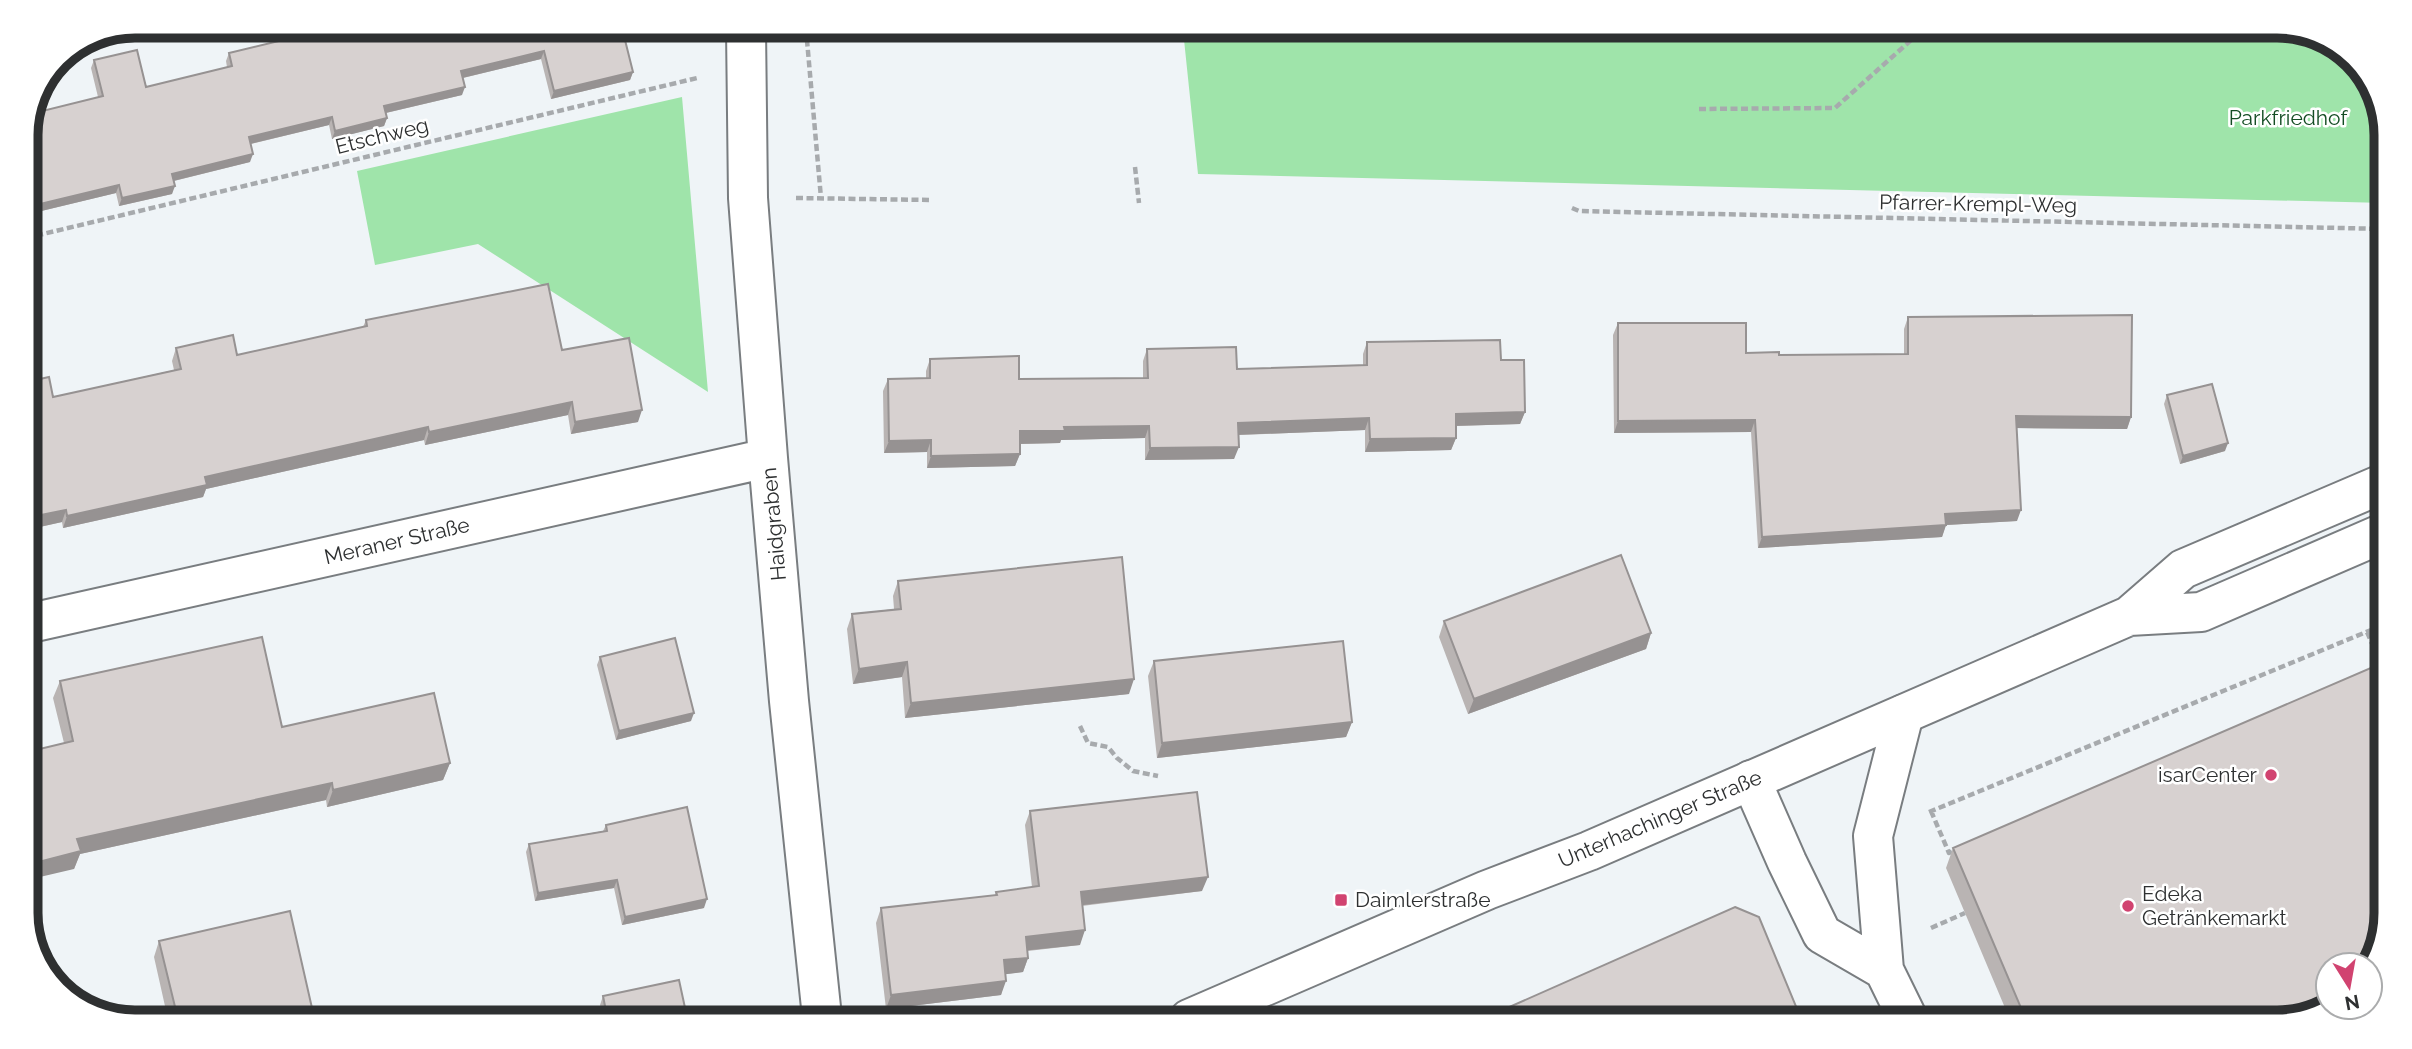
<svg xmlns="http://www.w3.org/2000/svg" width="2412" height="1049" font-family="Raleway,sans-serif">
  <rect width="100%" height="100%" fill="#eff4f7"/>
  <path fill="#9fe4aa" d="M 1183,30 L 2319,35 L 2367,75 L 2386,129 L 2385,203 L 1198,174 Z
    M 682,97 L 708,392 L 478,244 L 375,265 L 357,171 Z"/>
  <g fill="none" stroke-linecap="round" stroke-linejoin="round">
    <defs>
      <path id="minor" d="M 746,29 L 748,198 L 768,458 L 789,701 L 822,1017
        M 26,624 L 768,458
        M 1904,714 L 1873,836 L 1884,970 L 1909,1021
        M 1751,780 L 1787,862 L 1822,934 L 1884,970"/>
      <path id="major" d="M 2129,616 L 2201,612 L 2381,534
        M 1189,1019 L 1487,890 L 1589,851 L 2129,616 L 2183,569 L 2382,484"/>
    </defs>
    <use href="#minor" stroke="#797d80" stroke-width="42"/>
    <use href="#major" stroke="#797d80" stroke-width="42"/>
    <path stroke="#a7aaad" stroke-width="4.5" stroke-dasharray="7 3.5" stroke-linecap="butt" d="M 806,29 L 821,198
      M 1699,109 L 1835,108 L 1919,33
      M 1135,167 L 1139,203
      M 796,198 L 931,200
      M 1572,208 L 1579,211 L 2385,229
      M 26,238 L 697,78
      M 2367,632 L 2380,662
      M 1080,726 L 1088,743 L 1108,747 L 1117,758 L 1133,771 L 1158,776
      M 1931,811 L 1949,853 L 1957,849
      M 1929,812 L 2381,626
      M 1931,928 L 1965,913"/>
    <use href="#minor" stroke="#fff" stroke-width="38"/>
    <use href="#major" stroke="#fff" stroke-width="38"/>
  </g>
  <path fill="#b9b4b3" d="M 306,27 L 622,28 L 633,72 L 630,80 L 551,99 L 541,59 L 463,78 L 462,95 L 386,113 L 387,118 L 384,126 L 332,139 L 329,125 L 251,144 L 250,162 L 174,181 L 172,194 L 119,206 L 116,193 L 33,213 L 26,184 L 26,129 L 98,97 L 91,68 L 94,60 L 146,87 L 227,67 L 226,61 L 229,53 L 307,34 Z
    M 1908,317 L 2131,417 L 2127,429 L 2017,428 L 2017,521 L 1946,525 L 1942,537 L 1758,548 L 1751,432 L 1614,433 L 1613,335 L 1618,323 L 1746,353 L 1779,355 L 1904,354 L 1904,329 Z
    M 366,320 L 562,350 L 638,422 L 571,434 L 568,415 L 425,445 L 424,440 L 206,489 L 203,497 L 63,528 L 62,522 L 26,530 L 26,382 L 53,397 L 174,370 L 172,361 L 176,348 L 237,355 L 363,327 Z
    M 1367,342 L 1501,360 L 1525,412 L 1520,424 L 1456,426 L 1456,438 L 1451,450 L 1365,452 L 1365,430 L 1239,435 L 1234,459 L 1145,460 L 1145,438 L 1061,440 L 1060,443 L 1020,444 L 1020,454 L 1015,466 L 927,468 L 927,452 L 884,453 L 883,391 L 888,379 L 926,378 L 926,371 L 930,359 L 1019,379 L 1143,378 L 1143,361 L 1147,349 L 1237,369 L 1363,365 L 1363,354 Z
    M 2167,395 L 2225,451 L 2180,464 L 2164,404 Z
    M 898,581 L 1129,694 L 905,718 L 902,677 L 853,684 L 847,629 L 852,614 L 894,609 L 893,596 Z
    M 1444,621 L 1651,633 L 1646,649 L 1468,714 L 1439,637 Z
    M 600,657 L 691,721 L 616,740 L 597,665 Z
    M 1154,661 L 1352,722 L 1346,737 L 1157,758 L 1148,676 Z
    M 60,681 L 282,727 L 450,763 L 443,780 L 327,807 L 326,800 L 80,854 L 74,869 L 64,743 L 53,698 Z
    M 1030,811 L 1202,891 L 1082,906 L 1080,945 L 1028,951 L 1028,958 L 1023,972 L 1006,974 L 1001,995 L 886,1009 L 876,923 L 881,908 L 995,895 L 996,892 L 1032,887 L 1025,825 Z
    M 606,825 L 704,908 L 622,925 L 614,888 L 535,901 L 526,852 L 529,844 L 603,831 Z
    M 1953,848 L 2277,1023 L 2011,1022 L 1946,868 Z
    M 159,941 L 310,1015 L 167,1015 L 154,957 Z
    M 603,996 L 687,1017 L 603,1016 L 600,1005 Z"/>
  <path fill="#969292" d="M 544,51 L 541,59 L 458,79 L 461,71 Z
    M 633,72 L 630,80 L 551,99 L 554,91 Z
    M 465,87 L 462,95 L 381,114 L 384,106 Z
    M 332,117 L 329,125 L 246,145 L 249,137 Z
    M 387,118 L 384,126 L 332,139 L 335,131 Z
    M 253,154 L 250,162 L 169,182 L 172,174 Z
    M 119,185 L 116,193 L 33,213 L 36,205 Z
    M 175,186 L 172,194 L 119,206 L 122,198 Z
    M 572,402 L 568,415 L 425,445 L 429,432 Z
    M 642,410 L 638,422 L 571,434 L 575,422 Z
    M 1525,412 L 1520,424 L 1452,426 L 1456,414 Z
    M 2016,416 L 2131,417 L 2127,429 L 2012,428 Z
    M 1369,418 L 1365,430 L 1234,435 L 1238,423 Z
    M 1755,420 L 1751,432 L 1614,433 L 1618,421 Z
    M 1149,426 L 1145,438 L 1061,440 L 1060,443 L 1015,444 L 1020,431 L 1064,427 Z
    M 428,427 L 424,440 L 206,489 L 203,497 L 63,528 L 67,516 L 205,477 Z
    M 1456,438 L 1451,450 L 1365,452 L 1370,439 Z
    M 931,440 L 927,452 L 884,453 L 889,441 Z
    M 2228,443 L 2225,451 L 2180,464 L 2183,456 Z
    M 1239,447 L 1234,459 L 1145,460 L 1150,448 Z
    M 1020,454 L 1015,466 L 927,468 L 931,456 Z
    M 66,510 L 62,522 L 26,530 L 26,518 Z
    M 2021,510 L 2017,521 L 1946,525 L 1942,537 L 1758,548 L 1762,537 L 1945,514 Z
    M 1651,633 L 1646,649 L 1468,714 L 1474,699 Z
    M 907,662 L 902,677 L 853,684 L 859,669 Z
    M 1134,679 L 1129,694 L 905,718 L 911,703 Z
    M 694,713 L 691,721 L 616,740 L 619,731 Z
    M 1352,722 L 1346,737 L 1157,758 L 1162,743 Z
    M 450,763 L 443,780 L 327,807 L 333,790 Z
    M 332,783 L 326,800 L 80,854 L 74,869 L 27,880 L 27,865 L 77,839 Z
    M 1208,877 L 1202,891 L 1075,906 L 1081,892 Z
    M 617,880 L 614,888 L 535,901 L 538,893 Z
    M 707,899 L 704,908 L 622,925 L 625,917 Z
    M 1085,930 L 1080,945 L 1021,951 L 1026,937 Z
    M 1028,958 L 1023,972 L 999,975 L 1004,960 Z
    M 1006,981 L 1001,995 L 886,1009 L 891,995 Z
    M 312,1008 L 310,1015 L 284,1015 Z"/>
  <path fill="#d7d1d0" stroke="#969292" stroke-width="2" d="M 311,27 L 622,28 L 633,72 L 554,91 L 544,51 L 461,71 L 465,87 L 384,106 L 387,118 L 335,131 L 332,117 L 249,137 L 253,154 L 172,174 L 175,186 L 122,198 L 119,185 L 36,205 L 26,166 L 26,129 L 34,113 L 103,96 L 94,60 L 137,50 L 146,87 L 232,66 L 229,53 L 312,33 Z
    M 548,284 L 562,350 L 629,338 L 642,410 L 575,422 L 572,402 L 429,432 L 428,427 L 205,477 L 207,485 L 67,516 L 66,510 L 26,518 L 26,382 L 49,377 L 53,397 L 181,369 L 176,348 L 233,335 L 237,355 L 367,326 L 366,320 Z
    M 2132,315 L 2131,417 L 2016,416 L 2021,510 L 1945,514 L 1946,525 L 1762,537 L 1755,420 L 1618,421 L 1618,323 L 1746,323 L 1746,353 L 1779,352 L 1779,355 L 1908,354 L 1908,317 Z
    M 1500,340 L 1501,360 L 1524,360 L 1525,412 L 1456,414 L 1456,438 L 1370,439 L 1369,418 L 1238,423 L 1239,447 L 1150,448 L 1149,426 L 1064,427 L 1065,431 L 1020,431 L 1020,454 L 931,456 L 931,440 L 889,441 L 888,379 L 930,378 L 930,359 L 1019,356 L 1019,379 L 1148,378 L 1147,349 L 1236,347 L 1237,369 L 1367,365 L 1367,342 Z
    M 2212,384 L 2228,443 L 2183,456 L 2167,395 Z
    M 1621,555 L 1651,633 L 1474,699 L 1444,621 Z
    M 1122,557 L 1134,679 L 911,703 L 907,662 L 859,669 L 852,614 L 901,609 L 898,581 Z
    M 262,637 L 282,727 L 434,693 L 450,763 L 333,790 L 332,783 L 77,839 L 81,851 L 27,865 L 27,752 L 73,741 L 60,681 Z
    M 675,638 L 694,713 L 619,731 L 600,657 Z
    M 1343,641 L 1352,722 L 1162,743 L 1154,661 Z
    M 2380,664 L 2377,956 L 2370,965 L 2328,965 L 2328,1007 L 2277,1023 L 2027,1022 L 1953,848 Z
    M 1197,792 L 1208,877 L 1081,892 L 1085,930 L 1026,937 L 1028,958 L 1004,960 L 1006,981 L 891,995 L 881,908 L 997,895 L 996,892 L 1039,886 L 1030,811 Z
    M 687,807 L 707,899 L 625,917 L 617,880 L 538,893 L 529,844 L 607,831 L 606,825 Z
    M 1735,907 L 1759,917 L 1802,1021 L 1480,1020 Z
    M 290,911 L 312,1008 L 284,1015 L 177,1015 L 159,941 Z
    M 65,980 L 68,995 L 53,983 Z
    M 679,980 L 687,1017 L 607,1016 L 603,996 Z"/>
  <g fill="#d14370" stroke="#fff" stroke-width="2.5">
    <circle cx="2271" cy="775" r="7"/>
    <rect x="1334" y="893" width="14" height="14" rx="3.5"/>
    <circle cx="2128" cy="906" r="7"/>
  </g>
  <g text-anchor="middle" stroke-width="5" stroke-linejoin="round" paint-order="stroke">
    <g font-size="21" fill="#144d24" stroke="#fff">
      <text x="2288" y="125">Parkfriedhof</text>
    </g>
    <g font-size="21" fill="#2e3031" stroke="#fff">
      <text transform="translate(382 136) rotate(-14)" y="7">Etschweg</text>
      <text transform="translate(1978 204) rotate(1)" y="7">Pfarrer-Krempl-Weg</text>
      <text transform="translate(774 524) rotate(-95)" y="7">Haidgraben</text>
      <text transform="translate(397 541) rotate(-13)" y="7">Meraner Straße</text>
      <text transform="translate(1660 819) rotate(-23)" y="7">Unterhachinger Straße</text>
    </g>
    <g font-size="21" fill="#2e3031" stroke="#fff" text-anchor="start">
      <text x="2257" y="782" text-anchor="end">isarCenter</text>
      <text x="2142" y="901">Edeka<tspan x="2142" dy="24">Getränkemarkt</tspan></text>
      <text x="1355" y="907">Daimlerstraße</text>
    </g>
  </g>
  <path d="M0 0H2412V1049H0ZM135 38H2277A97 97 0 0 1 2374 135V913A97 97 0 0 1 2277 1010H135A97 97 0 0 1 38 913V135A97 97 0 0 1 135 38Z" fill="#fff" fill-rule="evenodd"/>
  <path fill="none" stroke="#2e3031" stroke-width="9" d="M135 38H2277A97 97 0 0 1 2374 135V913A97 97 0 0 1 2277 1010H135A97 97 0 0 1 38 913V135A97 97 0 0 1 135 38Z"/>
  <g transform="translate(2349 986) rotate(169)"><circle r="33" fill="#ffffff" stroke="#abacad" stroke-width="2"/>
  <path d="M0-5L12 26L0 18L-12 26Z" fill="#d14370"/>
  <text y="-10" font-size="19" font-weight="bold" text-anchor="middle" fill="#2e3031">N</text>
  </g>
</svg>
